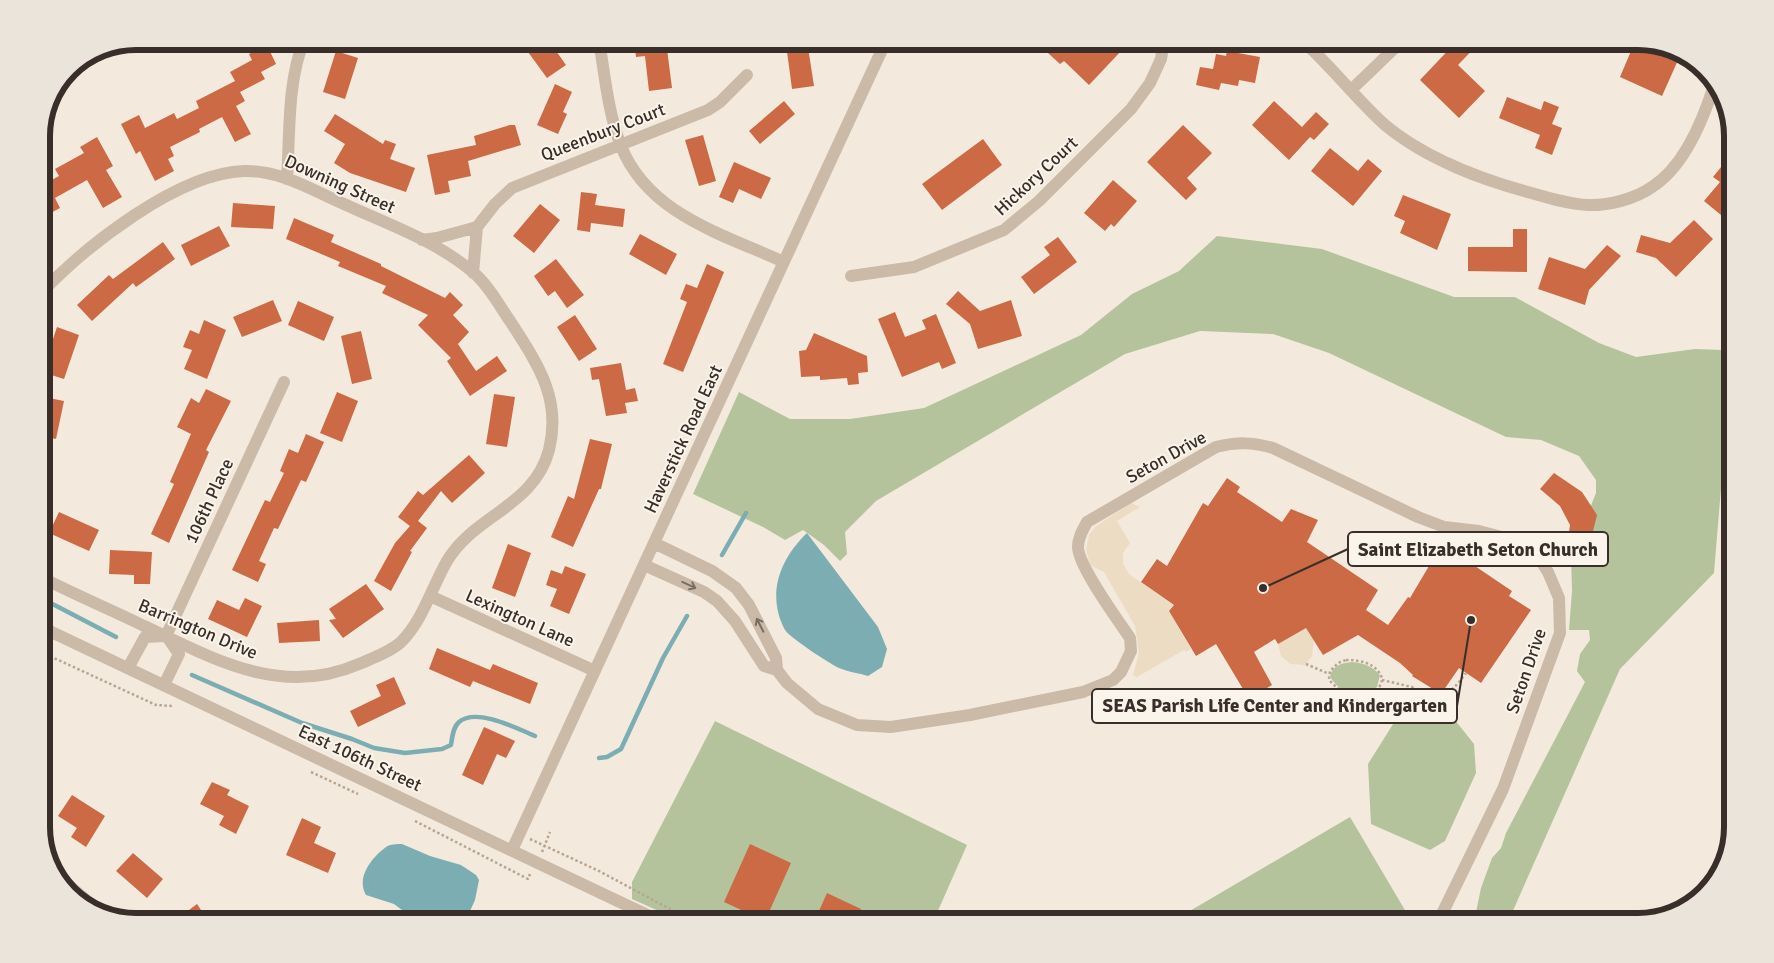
<svg xmlns="http://www.w3.org/2000/svg" width="1774" height="963" font-family="Signika,sans-serif">
  <rect width="100%" height="100%" fill="#f3eadd"/>
  <path fill="#b5c39c" d="M 1217,236 L 1322,249 L 1454,297 L 1515,297 L 1599,343 L 1636,357 L 1695,349 L 1723,350 L 1733,331 L 1733,408 L 1727,416 L 1714,573 L 1620,669 L 1508,922 L 1474,922 L 1481,888 L 1492,858 L 1501,848 L 1506,833 L 1585,682 L 1577,671 L 1580,654 L 1590,640 L 1589,630 L 1569,630 L 1572,591 L 1571,555 L 1596,493 L 1596,480 L 1579,456 L 1541,440 L 1506,437 L 1329,353 L 1273,334 L 1200,331 L 1125,354 L 876,501 L 845,532 L 847,554 L 840,561 L 824,545 L 803,530 L 785,540 L 763,527 L 693,494 L 739,392 L 790,419 L 850,419 L 924,408 L 1081,335 L 1132,294 L 1179,271 Z
    M 1352,662 C 1364,663 1372,666 1380,675 L 1377,687 C 1362,697 1338,694 1330,676 C 1333,665 1342,663 1352,662 Z
    M 1405,705 L 1451,715 L 1474,744 L 1476,773 L 1445,841 L 1430,850 L 1371,824 L 1368,764 Z
    M 715,721 L 967,845 L 933,922 L 683,922 L 632,899 L 632,882 Z
    M 1350,817 L 1409,917 L 1400,922 L 1171,922 Z"/>
  <path fill="#ecdcc4" d="M 1131,503 L 1140,507 L 1117,521 L 1130,543 L 1123,553 L 1123,563 L 1129,574 L 1173,605 L 1169,611 L 1191,649 L 1186,652 L 1184,650 L 1137,677 L 1133,675 L 1139,653 L 1135,626 L 1104,572 L 1090,565 L 1086,549 L 1089,535 L 1095,527 Z
    M 1303,621 L 1314,640 L 1312,656 L 1305,665 L 1290,664 L 1281,656 L 1278,644 Z"/>
  <path fill="#7badb2" d="M 807,533 L 878,627 L 887,649 L 882,667 L 868,676 C 859,673 848,672 839,668 C 830,664 789,637 785,630 C 766,594 780,559 807,533 Z
    M 402,844 L 430,856 L 461,865 L 476,875 L 479,880 L 475,900 L 465,922 L 418,922 L 394,904 L 366,895 C 356,878 371,858 386,847 C 390,844 397,844 402,844 Z"/>
  <g fill="none" stroke-linecap="round" stroke-linejoin="round">
    <path stroke="#7badb2" stroke-width="4.5" d="M 722,555 L 746,513
      M 41,598 L 116,637
      M 192,675 L 302,723 L 352,739 L 374,748 L 405,753 L 442,749 L 451,745 C 452,738 453,727 459,722 C 476,707 518,729 535,736
      M 599,758 L 607,757 L 621,749 L 663,658 L 687,616"/>
  </g>
  <path fill="#cb6a44" d="M 520,41 L 549,41 L 566,65 L 547,78 Z
    M 634,41 L 666,41 L 672,88 L 649,91 L 645,56 L 636,57 Z
    M 807,41 L 814,86 L 792,89 L 786,44 Z
    M 1058,41 L 1089,41 L 1096,48 L 1101,41 L 1115,41 L 1123,49 L 1089,85 L 1064,61 L 1060,64 L 1048,53 Z
    M 1457,41 L 1481,41 L 1458,65 L 1485,91 L 1459,118 L 1420,80 Z
    M 1609,41 L 1638,41 L 1663,47 L 1661,50 L 1679,58 L 1662,96 L 1620,77 L 1631,51 Z
    M 267,45 L 276,64 L 261,72 L 265,79 L 240,92 L 245,101 L 236,106 L 251,134 L 235,142 L 222,117 L 199,129 L 200,132 L 170,147 L 174,156 L 168,159 L 174,171 L 155,181 L 140,151 L 136,154 L 121,124 L 139,115 L 145,128 L 174,113 L 177,119 L 199,108 L 196,101 L 235,81 L 230,72 L 252,60 L 249,54 Z
    M 336,51 L 358,58 L 345,99 L 323,92 Z
    M 1227,51 L 1260,57 L 1255,83 L 1239,80 L 1238,86 L 1221,83 L 1219,90 L 1196,85 L 1200,67 L 1213,69 L 1216,54 L 1226,56 Z
    M 555,84 L 572,92 L 563,112 L 567,114 L 558,134 L 537,125 Z
    M 1507,97 L 1541,110 L 1544,101 L 1559,107 L 1552,124 L 1562,128 L 1552,155 L 1535,148 L 1540,135 L 1499,118 Z
    M 784,101 L 795,114 L 760,144 L 749,131 Z
    M 1274,101 L 1302,127 L 1316,112 L 1329,124 L 1314,140 L 1310,137 L 1289,160 L 1252,125 Z
    M 335,114 L 383,144 L 385,140 L 396,144 L 390,159 L 415,168 L 406,192 L 350,173 L 334,163 L 345,144 L 324,131 Z
    M 510,125 L 515,125 L 521,145 L 468,161 L 471,176 L 448,181 L 450,192 L 435,195 L 427,155 L 476,145 L 474,136 Z
    M 1183,125 L 1212,153 L 1187,178 L 1197,189 L 1186,200 L 1147,162 Z
    M 703,135 L 716,181 L 699,186 L 685,140 Z
    M 97,137 L 113,166 L 106,170 L 122,197 L 103,208 L 87,180 L 55,198 L 60,208 L 41,218 L 41,193 L 49,189 L 46,183 L 59,176 L 55,169 L 84,153 L 80,147 Z
    M 983,139 L 1002,165 L 942,210 L 922,184 Z
    M 1330,148 L 1358,171 L 1368,159 L 1382,171 L 1353,206 L 1311,171 Z
    M 734,162 L 771,178 L 761,199 L 739,189 L 733,203 L 719,197 Z
    M 1725,162 L 1733,166 L 1733,214 L 1727,220 L 1704,201 L 1720,182 L 1713,177 Z
    M 1113,180 L 1137,201 L 1114,227 L 1111,224 L 1105,231 L 1084,213 Z
    M 581,192 L 597,194 L 595,205 L 625,209 L 623,227 L 591,223 L 590,232 L 577,230 Z
    M 1403,195 L 1451,214 L 1437,250 L 1400,233 L 1405,221 L 1394,216 Z
    M 233,203 L 275,206 L 273,229 L 231,227 Z
    M 540,204 L 560,220 L 534,253 L 513,236 Z
    M 294,218 L 334,235 L 331,242 L 381,264 L 381,266 L 445,298 L 450,292 L 463,305 L 453,315 L 469,332 L 458,344 L 476,371 L 497,356 L 507,371 L 470,396 L 447,361 L 451,358 L 418,325 L 428,315 L 382,293 L 386,286 L 338,266 L 340,262 L 286,239 Z
    M 1694,220 L 1713,239 L 1676,277 L 1656,258 L 1636,252 L 1641,235 L 1670,243 Z
    M 219,226 L 230,246 L 191,266 L 181,245 Z
    M 1513,229 L 1527,229 L 1527,272 L 1468,271 L 1468,247 L 1513,247 Z
    M 640,234 L 677,254 L 666,275 L 629,254 Z
    M 1058,237 L 1077,262 L 1034,294 L 1021,277 L 1050,255 L 1044,247 Z
    M 163,242 L 175,259 L 136,287 L 133,283 L 92,321 L 77,305 L 109,275 L 113,279 Z
    M 1607,245 L 1621,256 L 1589,290 L 1585,305 L 1538,289 L 1549,257 L 1585,269 Z
    M 556,259 L 584,295 L 567,308 L 555,291 L 548,296 L 534,276 Z
    M 707,264 L 724,272 L 683,372 L 663,364 L 687,302 L 680,299 L 686,284 L 697,288 Z
    M 958,291 L 980,311 L 1011,300 L 1022,336 L 978,349 L 970,324 L 946,304 Z
    M 273,300 L 282,321 L 242,337 L 233,317 Z
    M 298,301 L 334,317 L 324,341 L 288,325 Z
    M 895,312 L 905,337 L 926,329 L 922,320 L 936,314 L 956,363 L 942,369 L 939,362 L 902,377 L 878,319 Z
    M 575,315 L 597,349 L 579,361 L 557,327 Z
    M 204,320 L 226,330 L 207,379 L 184,369 L 192,350 L 183,347 L 190,330 L 199,334 Z
    M 57,327 L 79,335 L 64,379 L 42,372 Z
    M 361,331 L 372,379 L 352,384 L 341,336 Z
    M 814,333 L 867,356 L 868,372 L 858,373 L 859,384 L 848,385 L 847,378 L 820,380 L 820,376 L 801,377 L 799,351 L 806,350 Z
    M 621,363 L 626,390 L 635,388 L 638,401 L 625,403 L 627,413 L 606,416 L 599,379 L 592,380 L 590,368 Z
    M 206,389 L 231,401 L 206,450 L 209,452 L 169,543 L 151,534 L 174,484 L 170,482 L 191,434 L 177,427 L 191,398 L 199,403 Z
    M 337,392 L 358,401 L 342,442 L 320,433 Z
    M 494,394 L 515,397 L 507,447 L 486,444 Z
    M 44,397 L 64,401 L 56,439 L 41,436 L 41,412 Z
    M 306,434 L 324,442 L 306,482 L 301,480 L 278,529 L 274,528 L 259,561 L 266,564 L 258,582 L 232,570 L 265,500 L 270,502 L 284,473 L 280,471 L 289,449 L 298,453 Z
    M 590,439 L 612,444 L 601,489 L 599,489 L 573,547 L 551,537 L 568,496 L 574,499 Z
    M 469,455 L 485,473 L 452,503 L 441,491 L 418,521 L 427,528 L 410,551 L 412,552 L 391,591 L 374,581 L 395,543 L 410,526 L 398,517 L 418,491 L 423,495 Z
    M 1554,473 L 1582,492 L 1597,515 L 1590,543 L 1568,540 L 1570,525 L 1560,506 L 1540,489 Z
    M 1227,478 L 1240,487 L 1237,492 L 1282,522 L 1291,509 L 1318,520 L 1307,542 L 1378,590 L 1366,610 L 1388,625 L 1408,597 L 1410,598 L 1432,561 L 1435,562 L 1444,549 L 1466,565 L 1469,562 L 1506,587 L 1512,591 L 1509,596 L 1531,610 L 1481,683 L 1459,668 L 1441,694 L 1412,676 L 1413,675 L 1400,663 L 1358,635 L 1323,655 L 1306,628 L 1278,644 L 1275,639 L 1254,652 L 1272,685 L 1249,699 L 1216,644 L 1196,656 L 1169,611 L 1174,605 L 1141,582 L 1157,559 L 1167,566 L 1203,503 L 1208,506 Z
    M 59,512 L 99,530 L 89,551 L 49,533 Z
    M 508,544 L 531,553 L 515,597 L 492,588 Z
    M 110,550 L 152,552 L 150,584 L 134,584 L 134,575 L 109,574 Z
    M 565,566 L 586,574 L 569,614 L 550,606 L 557,589 L 546,585 L 551,570 L 562,574 Z
    M 366,584 L 384,609 L 343,638 L 329,620 L 336,619 L 329,609 Z
    M 245,598 L 262,606 L 247,637 L 208,619 L 217,600 L 239,610 Z
    M 319,620 L 320,641 L 279,643 L 277,623 Z
    M 437,648 L 490,670 L 493,664 L 538,683 L 530,704 L 473,681 L 470,687 L 429,669 Z
    M 394,677 L 406,704 L 358,727 L 350,711 L 381,696 L 376,685 Z
    M 484,727 L 515,741 L 506,758 L 497,754 L 483,785 L 462,775 Z
    M 212,782 L 230,790 L 227,795 L 249,806 L 236,834 L 219,825 L 224,816 L 200,804 Z
    M 72,795 L 105,816 L 86,847 L 71,837 L 77,828 L 58,816 Z
    M 302,818 L 321,827 L 314,843 L 336,853 L 328,873 L 286,855 Z
    M 750,844 L 791,863 L 765,921 L 724,902 Z
    M 133,853 L 163,879 L 147,898 L 116,871 Z
    M 827,893 L 861,909 L 855,922 L 843,922 L 819,911 Z
    M 197,904 L 209,922 L 173,922 Z"/>
  <g fill="none" stroke-linecap="round" stroke-linejoin="round">
    <path stroke="#b8a492" stroke-width="2.5" stroke-dasharray="2.5 2.5" stroke-linecap="butt" d="M 41,652 L 156,705 L 173,706
      M 1346,660 C 1361,660 1376,663 1382,678 C 1381,703 1339,697 1329,679 L 1330,671 L 1338,663 Z
      M 1306,664 L 1329,674
      M 1382,680 L 1412,687 L 1432,701 L 1439,702 C 1449,693 1458,684 1466,673
      M 1366,693 L 1370,721
      M 311,772 L 358,794
      M 415,821 L 528,879 L 530,874
      M 530,839 L 599,871 L 694,922
      M 542,852 L 550,832"/>
    <path stroke="#ccbaa8" stroke-width="12" d="M 599,41 C 605,76 608,113 621,146 C 648,214 722,234 784,262
      M 1303,41 C 1332,67 1356,99 1385,125 C 1427,160 1483,180 1535,194 C 1552,199 1569,204 1587,205 C 1608,206 1635,199 1652,187 C 1685,166 1704,118 1715,82
      M 1351,90 L 1402,41
      M 287,179 C 290,136 287,81 304,41
      M 422,240 L 437,238 L 477,227
      M 473,273 L 477,227 L 495,204 L 512,188 L 708,110 L 720,102 L 747,75
      M 851,276 L 914,267 L 1004,230 L 1039,201 L 1131,109 L 1150,83 L 1161,59 L 1164,41
      M 41,293 C 86,246 178,173 244,171 C 280,170 312,190 344,204 C 387,224 437,241 474,273 C 489,286 499,305 510,321 C 537,363 562,398 549,450 C 534,507 474,515 447,561 C 432,587 423,620 401,642 C 390,652 373,658 359,664 C 281,698 214,659 144,626 C 110,609 75,595 41,577
      M 654,543 L 712,571 L 736,588 L 749,605 L 776,658 L 777,670
      M 644,565 L 704,592 L 717,601 L 735,621 L 764,666 L 777,670 L 787,683 L 818,709 L 857,725 L 891,727 L 970,715 L 1083,692 L 1113,680 L 1121,672 L 1131,651 L 1130,638 C 1118,620 1078,566 1078,547 C 1078,537 1083,530 1087,522 L 1216,447 C 1237,442 1252,442 1273,448 L 1418,517 L 1444,527 L 1479,531 L 1517,541 L 1535,552 L 1548,572 L 1559,598 L 1560,633 L 1503,789 L 1438,922
      M 430,596 L 595,671
      M 166,636 L 284,382
      M 128,668 L 145,637 L 164,636
      M 164,685 L 179,654 L 168,638
      M 512,850 L 886,41
      M 55,874 L 103,914"/>
    <path stroke="#ccbaa8" stroke-width="12" d="M 41,627 L 662,922"/>
  </g>
  <defs><path id="oneway-shaft" d="M-6 0H5M1.5-3L5.5 0L1.5 3" fill="none" stroke-width="1.6" stroke-linecap="round" stroke-linejoin="round" transform="scale(1.25)"/></defs>
  <g stroke="#7b6d62">
    <use href="#oneway-shaft" transform="translate(689 585) rotate(25)"/>
    <use href="#oneway-shaft" transform="translate(760 625) rotate(-117)"/>
  </g>
  <g text-anchor="middle" stroke-width="4" stroke-linejoin="round" paint-order="stroke">
    <g font-size="18" fill="#392e29" stroke="#fbf4ea">
      <text transform="translate(603 132) rotate(-21)" y="6">Queenbury Court</text>
      <text transform="translate(1036 176) rotate(-43)" y="6">Hickory Court</text>
      <text transform="translate(340 184) rotate(24)" y="6">Downing Street</text>
      <text transform="translate(683 439) rotate(-65)" y="6">Haverstick Road East</text>
      <text transform="translate(1166 457) rotate(-29)" y="6">Seton Drive</text>
      <text transform="translate(209 501) rotate(-65)" y="6">106th Place</text>
      <text transform="translate(520 618) rotate(24)" y="6">Lexington Lane</text>
      <text transform="translate(198 629) rotate(23)" y="6">Barrington Drive</text>
      <text transform="translate(1526 671) rotate(-71)" y="6">Seton Drive</text>
      <text transform="translate(360 758) rotate(25)" y="6">East 106th Street</text>
    </g>
  </g>
  <path d="M0 0H1774V963H0ZM136 50H1638A86 86 0 0 1 1724 136V827A86 86 0 0 1 1638 913H136A86 86 0 0 1 50 827V136A86 86 0 0 1 136 50Z" fill="#ebe4db" fill-rule="evenodd"/>
  <path fill="none" stroke="#392e29" stroke-width="6" d="M136 50H1638A86 86 0 0 1 1724 136V827A86 86 0 0 1 1638 913H136A86 86 0 0 1 50 827V136A86 86 0 0 1 136 50Z"/>
  <path fill="none" stroke="#392e29" stroke-width="2" d="M1263 588L1348 549M1471 620L1457 706"/>
  <g fill="#392e29" stroke="#fbf4ea" stroke-width="2">
    <circle cx="1263" cy="588" r="5"/>
    <circle cx="1471" cy="620" r="5"/>
  </g>
  <g fill="#fbf4ea" stroke="#392e29" stroke-width="2">
    <rect x="1348" y="532" width="260" height="34" rx="5"/>
    <rect x="1092" y="689" width="365" height="34" rx="5"/>
  </g>
  <g font-size="19" text-anchor="middle" font-weight="bold" fill="#392e29">
    <text x="1478" y="556">Saint Elizabeth Seton Church</text>
    <text x="1275" y="712">SEAS Parish Life Center and Kindergarten</text>
  </g>
</svg>
